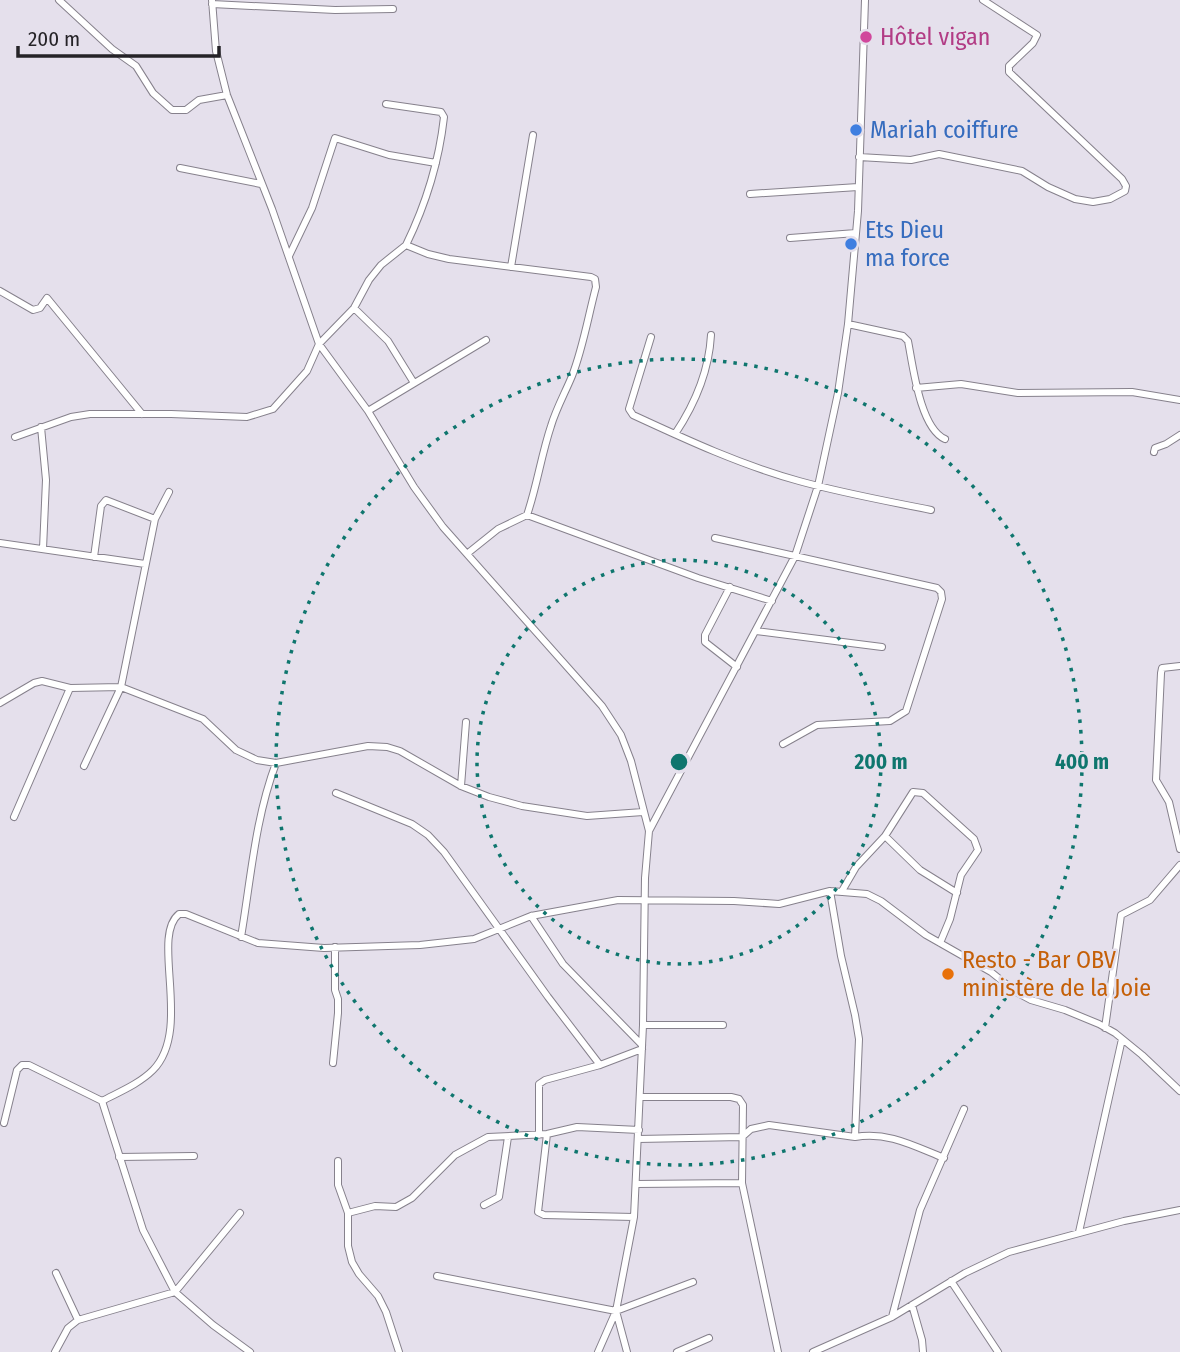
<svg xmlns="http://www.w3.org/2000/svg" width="1180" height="1352" font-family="'Fira Sans Condensed',sans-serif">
  <rect width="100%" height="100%" fill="#e5e0ec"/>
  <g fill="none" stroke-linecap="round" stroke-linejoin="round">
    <defs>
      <path id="minor" d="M 59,0 L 112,49 L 136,66 L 153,93 L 172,110 L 186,110 L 199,100 L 227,95
        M 212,0 L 216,51 L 227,95 L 272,209 L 319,344 L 368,411 L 414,487 L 443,527 L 602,706 L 621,735 L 631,761 L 649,831 L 645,878 L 643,1025 L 634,1217 L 616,1311 L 598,1352
        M 212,4 L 335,10 L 393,9
        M 386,104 L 441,112 L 444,117 C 439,162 426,204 406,245
        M 859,157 L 911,160 L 939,154 L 1022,171 L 1048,187 L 1075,199 L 1093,202 L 1110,199 L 1125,191 L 1126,186 L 1122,179 L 1009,72 L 1009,66 L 1033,43 L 1037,35 L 983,0
        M 180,168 L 261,184
        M 750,194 L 858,187
        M 790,238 L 856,233
        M 289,256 L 312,208 L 335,138 L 389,155 L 436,163
        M 511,267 L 533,135
        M 0,291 L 33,310 L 40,308 L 47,298 L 142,414
        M 354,308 L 388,341 L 414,383
        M 848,324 L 903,336 L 908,341 C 913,366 920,428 945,439
        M 651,337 L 629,409 L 633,415 C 687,440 741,465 799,481 C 842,493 887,501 931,510
        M 916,388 L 961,384 L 1018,393 L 1132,392 L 1180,400
        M 368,411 L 486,340
        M 41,427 L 46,480 L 43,549
        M 675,434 C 695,404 709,371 711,335
        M 15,437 L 71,417 L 90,414 L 171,414 L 247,417 L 273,409 L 307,371 L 319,344 L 354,308 L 369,280 L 381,265 L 406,245 L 428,254 L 449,259 L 591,277 L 595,279 L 596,287 C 588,317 583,348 572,376 C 565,393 556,409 551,426 C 541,456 537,486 527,515 L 498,529 L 468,553
        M 1154,452 L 1155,448 L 1166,444 L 1180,435
        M 527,515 L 698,578 L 772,601
        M 715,538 L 937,588 L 941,592 L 942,599 L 906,711 L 890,721 L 817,725 L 783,744
        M 0,543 L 145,564
        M 94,557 L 101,506 L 106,500 L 155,519
        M 730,587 L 705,635 L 705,642 L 737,667
        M 756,631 L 882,647
        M 1180,666 L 1162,668 L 1161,673 L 1156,780 L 1169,802 L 1180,849
        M 0,703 L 34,683 L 42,681 L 70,688 L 121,687 L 203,719 L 236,750 L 257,760 L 276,763 L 368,746 L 387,747 L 400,751 L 461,786 L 489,797 L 522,806 L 587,816 L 643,812
        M 84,766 L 121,687 L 155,519 L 169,492
        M 461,786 L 466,722
        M 336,793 L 412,824 L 428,835 L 444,852 L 548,997 L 600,1065
        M 14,817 L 70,688
        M 649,831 L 795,556 L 818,486 L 838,393 L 848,324 L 858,211 L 865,0
        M 885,836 L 920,870 L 957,893
        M 830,891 L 841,956 L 855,1015 L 859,1039 L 855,1137
        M 842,891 L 856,867 L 885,836 L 913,792 L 923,793 L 974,839 L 978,850 L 961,875 L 950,919 L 940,943
        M 531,916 L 563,964 L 642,1045
        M 241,937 C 251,878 255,819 276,763
        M 643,1025 L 723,1025
        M 1105,1028 L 1121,915 L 1150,900 L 1180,865
        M 333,1063 L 338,1013 L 338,999 L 335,990 L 335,947
        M 640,1097 L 731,1097 L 739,1099 L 743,1105 L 742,1183 L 778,1352
        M 102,1101 C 119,1092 139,1084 153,1070 C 193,1029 150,937 179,914 L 186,914 L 258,943 L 324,948 L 420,945 L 474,939 L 531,916 L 618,900 L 734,901 L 779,904 L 830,891 L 867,894 L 881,901 L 926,935 L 991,972 L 1016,992 L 1031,1000 L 1065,1010 L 1099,1024 L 1115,1033 L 1142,1055 L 1180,1091
        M 4,1123 L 17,1070 L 22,1065 L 29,1065 L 102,1101 L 143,1230 L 175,1292 L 213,1325 L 250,1352
        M 547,1134 L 538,1212 L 544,1215 L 634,1217
        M 539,1135 L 539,1084 L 545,1080 L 600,1065 L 642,1049
        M 638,1139 L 742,1137 L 751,1129 L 769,1125 L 855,1137 C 887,1131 914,1146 944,1158
        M 119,1157 L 194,1156
        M 338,1161 L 338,1185 L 348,1213 L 348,1246 L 352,1262 L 359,1274 L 378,1296 L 386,1312 L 399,1352
        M 636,1184 L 742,1183
        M 484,1205 L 499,1197 L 508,1137
        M 348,1213 L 375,1206 L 396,1207 L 412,1198 L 455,1155 L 488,1137 L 547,1134 L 577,1127 L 639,1130
        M 1079,1232 L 1122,1039
        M 56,1273 L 78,1320
        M 437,1276 L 616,1311 L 693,1282
        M 951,1281 L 998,1352
        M 912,1305 L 922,1340 L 923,1352
        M 616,1311 L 627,1352
        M 892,1317 L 920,1210 L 964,1109
        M 55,1352 L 68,1328 L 78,1320 L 175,1292 L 240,1213
        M 677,1352 L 709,1338
        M 813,1352 L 892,1317 L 965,1273 L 1009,1252 L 1124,1221 L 1180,1210"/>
    </defs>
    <use href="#minor" stroke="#86818c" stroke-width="8"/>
    <use href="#minor" stroke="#fff" stroke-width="6"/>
  </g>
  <g fill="none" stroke="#0f766e" stroke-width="3.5" stroke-dasharray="3.5 7">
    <circle cx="679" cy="762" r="202"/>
    <circle cx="679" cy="762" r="403"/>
  </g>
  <circle fill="#d1479c" stroke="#e5e0ec" stroke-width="2.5" cx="866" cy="37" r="7"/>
  <g fill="#3f7fe0" stroke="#e5e0ec" stroke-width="2.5">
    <circle cx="856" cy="130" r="7"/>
    <circle cx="851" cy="244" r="7"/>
  </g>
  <circle fill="#e8710a" stroke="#e5e0ec" stroke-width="2.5" cx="948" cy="974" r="7"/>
  <g text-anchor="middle" stroke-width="5" stroke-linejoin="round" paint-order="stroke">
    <g font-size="24" fill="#b23c85" stroke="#e5e0ec" text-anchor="start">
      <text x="880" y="45">Hôtel vigan</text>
    </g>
    <g font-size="24" fill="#366cbe" stroke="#e5e0ec" text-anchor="start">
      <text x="870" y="138">Mariah coiffure</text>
      <text x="865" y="238">Ets Dieu<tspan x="865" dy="28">ma force</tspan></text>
    </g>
    <g font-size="24" fill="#c56008" stroke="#e5e0ec" text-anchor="start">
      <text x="962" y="968">Resto - Bar OBV<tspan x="962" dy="28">ministère de la Joie</tspan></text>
    </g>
  </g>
  <circle cx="679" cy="762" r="10" fill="#0f766e" stroke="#e5e0ec" stroke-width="3.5"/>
  <g font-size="21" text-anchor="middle" font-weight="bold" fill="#0f766e" stroke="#e5e0ec" stroke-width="5" stroke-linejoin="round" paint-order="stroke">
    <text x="881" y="769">200 m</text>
    <text x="1082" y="769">400 m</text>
  </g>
  <path d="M18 46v10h201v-10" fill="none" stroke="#252327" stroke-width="3.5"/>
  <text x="28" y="46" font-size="21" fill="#252327" stroke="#e5e0ec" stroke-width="5" paint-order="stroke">200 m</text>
</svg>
